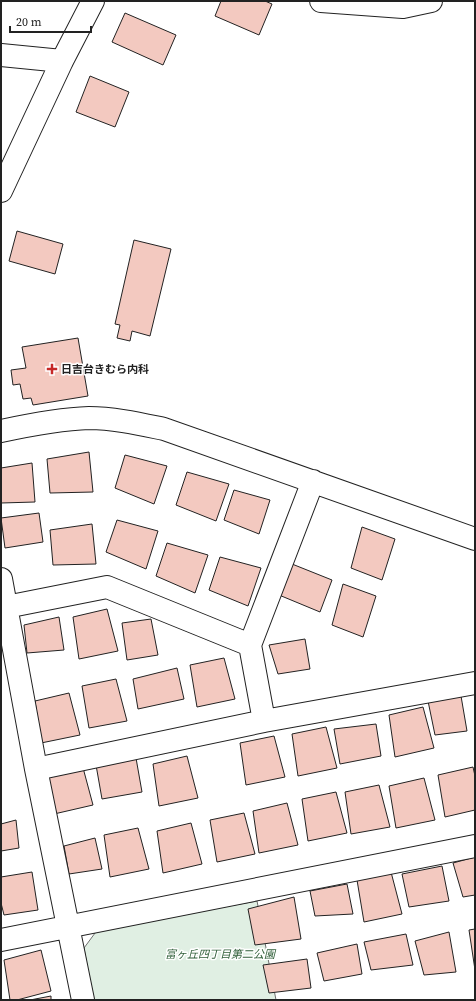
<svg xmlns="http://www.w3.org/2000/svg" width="476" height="1001" font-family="'Source Serif 4','Noto Sans JP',serif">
  <rect width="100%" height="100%" fill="#fff"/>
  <path fill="#e0efe3" stroke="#6f6f6f" d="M 257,901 L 276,1000 L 93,1000 L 84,948 L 98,929 Z"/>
  <path fill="#f3c9c0" stroke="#222" d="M 221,1 L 265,1 L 272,4 L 259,35 L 215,16 Z
    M 125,13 L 176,35 L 163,65 L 112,42 Z
    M 90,76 L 129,92 L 115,127 L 76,112 Z
    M 17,231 L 63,244 L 55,274 L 9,261 Z
    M 134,240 L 171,249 L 150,336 L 132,331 L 130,341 L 117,338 L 120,325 L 115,324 Z
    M 78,338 L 88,396 L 33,405 L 31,398 L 23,399 L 20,384 L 13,385 L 11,370 L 26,368 L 22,347 Z
    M 89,452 L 93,492 L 50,493 L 47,459 Z
    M 125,455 L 167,466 L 154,504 L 115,488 Z
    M 32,463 L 35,502 L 1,503 L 1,468 Z
    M 187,472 L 229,484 L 216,521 L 176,505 Z
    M 234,490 L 270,500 L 259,534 L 224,520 Z
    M 39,513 L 43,542 L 5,548 L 1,518 Z
    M 117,520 L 158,531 L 146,569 L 106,552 Z
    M 92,524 L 96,564 L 53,565 L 50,530 Z
    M 362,527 L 395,539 L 382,580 L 351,568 Z
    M 167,543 L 208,555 L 195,593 L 156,576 Z
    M 220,557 L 261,568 L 248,606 L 209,590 Z
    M 292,564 L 332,580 L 320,612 L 279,595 Z
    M 343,584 L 376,596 L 363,637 L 332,625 Z
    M 107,609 L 118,651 L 79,659 L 73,617 Z
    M 59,617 L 64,650 L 27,653 L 24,625 Z
    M 151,619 L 158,655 L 127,660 L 122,623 Z
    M 305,639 L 310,669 L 278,674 L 269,645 Z
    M 224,658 L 235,699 L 197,707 L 190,665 Z
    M 177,668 L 184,699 L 138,709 L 133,679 Z
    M 116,679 L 127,721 L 89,728 L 82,686 Z
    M 69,693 L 80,735 L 41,743 L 35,701 Z
    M 461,696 L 467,731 L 435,735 L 428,701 Z
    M 423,707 L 434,748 L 395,757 L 389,715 Z
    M 376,724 L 381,756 L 340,764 L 334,729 Z
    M 326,727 L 337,768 L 298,776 L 292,734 Z
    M 274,736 L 285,777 L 246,785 L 240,743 Z
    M 187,756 L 198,798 L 159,806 L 153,764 Z
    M 136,758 L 142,792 L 102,799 L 96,765 Z
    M 82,764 L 93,805 L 54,814 L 47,771 Z
    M 473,767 L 475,776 L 475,810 L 445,817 L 438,775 Z
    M 424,778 L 435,820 L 396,828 L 389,786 Z
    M 379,785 L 390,827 L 351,834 L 345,792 Z
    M 336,792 L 347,833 L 308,841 L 302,799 Z
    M 287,803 L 298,845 L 259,853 L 253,811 Z
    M 244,813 L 255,854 L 217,862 L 210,820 Z
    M 16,820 L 19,848 L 1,851 L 1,824 Z
    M 191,823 L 202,864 L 163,873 L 157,831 Z
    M 138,828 L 149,869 L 110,877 L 104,835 Z
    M 95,838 L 102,869 L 69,874 L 64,846 Z
    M 475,857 L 475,895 L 463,897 L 453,863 Z
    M 442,866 L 449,901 L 409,907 L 402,874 Z
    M 32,872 L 38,910 L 4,915 L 1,903 L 1,877 Z
    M 391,872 L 402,914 L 364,922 L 357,880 Z
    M 347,884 L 353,914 L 315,916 L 310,891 Z
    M 294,897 L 301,939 L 255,945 L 248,909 Z
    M 475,929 L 475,970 L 469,930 Z
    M 449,932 L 456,972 L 424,975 L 415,941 Z
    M 406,934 L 413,965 L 371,970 L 364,942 Z
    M 357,944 L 362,974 L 324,981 L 317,953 Z
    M 41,950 L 51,991 L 17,1000 L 10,1000 L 4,960 Z
    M 307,959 L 311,988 L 269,993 L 263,965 Z
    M 51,996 L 51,1000 L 30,1000 Z"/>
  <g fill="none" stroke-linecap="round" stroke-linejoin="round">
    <defs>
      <path id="minor" d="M 321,1 L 403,7 L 431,1
        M 1,55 L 62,61
        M 1,191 L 62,61 L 93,1
        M 1,431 C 29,425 60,419 89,418 C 114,418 140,424 164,429 L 475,539
        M 1,579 L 36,769 L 83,1000
        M 6,607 L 107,587 L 250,645
        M 264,721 L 250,645 L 313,481
        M 36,769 L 264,721 L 475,683
        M 1,940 L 475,846"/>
    </defs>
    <use href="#minor" stroke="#222" stroke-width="24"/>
    <use href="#minor" stroke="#fff" stroke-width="22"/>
  </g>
  <path fill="#c62828" stroke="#fff" stroke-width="1.5" d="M50 363h4v4h4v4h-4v4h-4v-4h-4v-4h4z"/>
  <g text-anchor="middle" stroke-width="3" stroke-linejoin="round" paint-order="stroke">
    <g font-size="11" font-weight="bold" fill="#222" stroke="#fff" text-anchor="start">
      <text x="61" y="373">日吉台きむら内科</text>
    </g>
    <g font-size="11" font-style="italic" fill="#2f5e38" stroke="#fff">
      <text x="220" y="958">富ヶ丘四丁目第二公園</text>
    </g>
  </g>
  <rect width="476" height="1001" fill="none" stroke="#222222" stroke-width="4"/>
  <path d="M10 26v6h81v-6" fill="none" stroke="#222222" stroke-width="2"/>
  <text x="16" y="26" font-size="12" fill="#222222" stroke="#ffffff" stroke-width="3" paint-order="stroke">20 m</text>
</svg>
